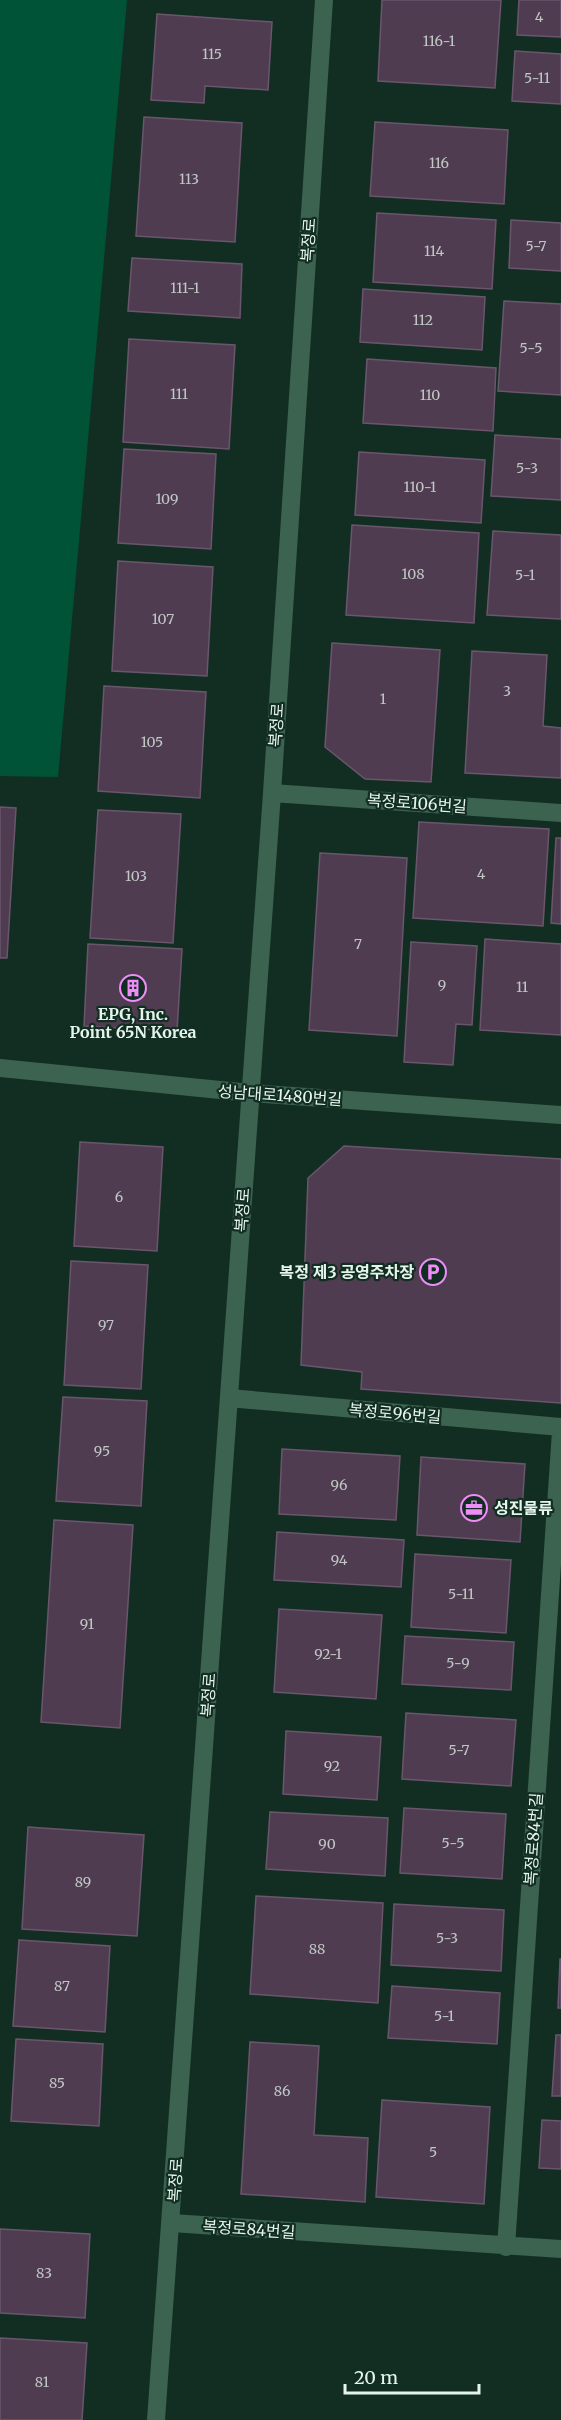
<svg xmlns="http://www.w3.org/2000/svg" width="561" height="2420" font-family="Merriweather,'Noto Sans KR',serif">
  <rect width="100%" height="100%" fill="#122e22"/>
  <path fill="#015338" d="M 0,0 L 127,0 L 58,777 L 0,776 Z"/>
  <path fill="#4f3c50" stroke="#6a566c" stroke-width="1.5" d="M 382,0 L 501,0 L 495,88 L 378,81 Z
    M 519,0 L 561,0 L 561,37 L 517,35 Z
    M 157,14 L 272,22 L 268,90 L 205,86 L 204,103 L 151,100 Z
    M 515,51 L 561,54 L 561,104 L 512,101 Z
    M 144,117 L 242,123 L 235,242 L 136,236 Z
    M 375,122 L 508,130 L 504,204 L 370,196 Z
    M 377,213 L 496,220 L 492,289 L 373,282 Z
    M 511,220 L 561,223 L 561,271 L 509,268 Z
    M 132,258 L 242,264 L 240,318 L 128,311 Z
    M 363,289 L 485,297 L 482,350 L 360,342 Z
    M 504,301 L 561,304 L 561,395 L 498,391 Z
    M 129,339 L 235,345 L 229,449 L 123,442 Z
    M 367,359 L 496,368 L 493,431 L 363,423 Z
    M 495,435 L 561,439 L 561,500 L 491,496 Z
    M 124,449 L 216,454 L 211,549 L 118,543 Z
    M 359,452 L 485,460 L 481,523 L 355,515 Z
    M 352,525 L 479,533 L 474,623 L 346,615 Z
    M 493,531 L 561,535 L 561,619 L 487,615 Z
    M 118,561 L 213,567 L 207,676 L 112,671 Z
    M 332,643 L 440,650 L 431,782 L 365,779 L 325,747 Z
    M 472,651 L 547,655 L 543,726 L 561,728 L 561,778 L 465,773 Z
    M 104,686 L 206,692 L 200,798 L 98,791 Z
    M 0,807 L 16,808 L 7,958 L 0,958 Z
    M 98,810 L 181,814 L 173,943 L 90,938 Z
    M 419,822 L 549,829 L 543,926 L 413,918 Z
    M 556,838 L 561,838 L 561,924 L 551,923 Z
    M 320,853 L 407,858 L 397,1036 L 309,1030 Z
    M 485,939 L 561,944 L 561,1035 L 480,1030 Z
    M 411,942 L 477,946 L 472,1025 L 456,1024 L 453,1065 L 404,1062 Z
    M 88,944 L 182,949 L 177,1031 L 84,1026 Z
    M 80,1142 L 163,1147 L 157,1251 L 74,1246 Z
    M 344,1146 L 561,1159 L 561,1403 L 361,1389 L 362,1372 L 301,1365 L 308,1178 Z
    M 71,1261 L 148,1265 L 141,1389 L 64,1385 Z
    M 63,1397 L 147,1401 L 141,1506 L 56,1501 Z
    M 282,1449 L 400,1456 L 396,1520 L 279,1514 Z
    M 421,1457 L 525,1464 L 520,1542 L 417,1535 Z
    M 54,1520 L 133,1525 L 120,1728 L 41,1722 Z
    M 277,1532 L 404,1540 L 401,1587 L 274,1580 Z
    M 415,1554 L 511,1560 L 506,1633 L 411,1627 Z
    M 279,1609 L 382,1615 L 376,1699 L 274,1692 Z
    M 405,1636 L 514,1642 L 511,1690 L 402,1684 Z
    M 406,1713 L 516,1720 L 511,1786 L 402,1779 Z
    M 286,1731 L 381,1737 L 377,1800 L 283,1794 Z
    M 404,1808 L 506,1814 L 502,1879 L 400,1873 Z
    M 270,1812 L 388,1818 L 385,1876 L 266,1869 Z
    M 28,1827 L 144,1835 L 137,1936 L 22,1929 Z
    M 256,1896 L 383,1903 L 378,2003 L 250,1994 Z
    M 394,1904 L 504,1910 L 501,1971 L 391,1965 Z
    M 19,1940 L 110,1946 L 105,2032 L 13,2026 Z
    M 560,1959 L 561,1959 L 561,2008 L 558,2008 Z
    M 392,1986 L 500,1993 L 497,2044 L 388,2038 Z
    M 556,2035 L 561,2035 L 561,2096 L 552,2096 Z
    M 16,2039 L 103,2044 L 99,2126 L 11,2121 Z
    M 250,2042 L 319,2046 L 314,2135 L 368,2138 L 365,2202 L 241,2194 Z
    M 382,2100 L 490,2107 L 484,2204 L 376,2197 Z
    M 542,2120 L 561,2121 L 561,2169 L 539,2168 Z
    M 0,2229 L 90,2234 L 85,2318 L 0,2313 Z
    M 0,2338 L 87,2343 L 82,2420 L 0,2420 Z"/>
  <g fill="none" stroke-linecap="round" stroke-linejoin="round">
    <path stroke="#3c6250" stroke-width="18" d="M 272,793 L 561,813
      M 0,1068 L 250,1093 L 561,1115
      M 229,1398 L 561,1427
      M 172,2223 L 561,2249
      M 506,2247 L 561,1431
      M 156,2420 L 272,793 L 324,0"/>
  </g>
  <defs>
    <symbol id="building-ring" viewBox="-11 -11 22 22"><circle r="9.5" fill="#122e22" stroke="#ee8cf8" stroke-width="1.5"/><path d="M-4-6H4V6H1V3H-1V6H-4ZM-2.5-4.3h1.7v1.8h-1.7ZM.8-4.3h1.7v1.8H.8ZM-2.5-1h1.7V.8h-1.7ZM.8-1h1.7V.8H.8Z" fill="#ee8cf8"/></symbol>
    <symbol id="parking-ring" viewBox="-11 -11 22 22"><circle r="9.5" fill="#122e22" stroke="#ee8cf8" stroke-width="1.5"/><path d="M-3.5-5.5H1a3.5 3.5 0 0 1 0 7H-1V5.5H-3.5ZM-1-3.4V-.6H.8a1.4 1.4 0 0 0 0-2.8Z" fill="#ee8cf8"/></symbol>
    <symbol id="office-ring" viewBox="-11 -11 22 22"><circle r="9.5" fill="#122e22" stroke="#ee8cf8" stroke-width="1.5"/><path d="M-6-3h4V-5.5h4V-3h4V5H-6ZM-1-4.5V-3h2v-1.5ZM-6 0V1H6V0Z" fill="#ee8cf8"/></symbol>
  </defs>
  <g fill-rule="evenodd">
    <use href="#building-ring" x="118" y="973" width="30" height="30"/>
    <use href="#parking-ring" x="418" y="1257" width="30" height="30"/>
    <use href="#office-ring" x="459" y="1493" width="30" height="30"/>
  </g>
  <g text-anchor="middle" stroke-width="4.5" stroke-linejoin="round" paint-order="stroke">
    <g font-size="14" fill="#c0c7c5">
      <text x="539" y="22">4</text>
      <text x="439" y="46">116-1</text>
      <text x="212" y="59">115</text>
      <text x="537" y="83">5-11</text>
      <text x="439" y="168">116</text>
      <text x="189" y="184">113</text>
      <text x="536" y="251">5-7</text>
      <text x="434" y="256">114</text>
      <text x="185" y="293">111-1</text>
      <text x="423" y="325">112</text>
      <text x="531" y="353">5-5</text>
      <text x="179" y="399">111</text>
      <text x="430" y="400">110</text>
      <text x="527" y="473">5-3</text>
      <text x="420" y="492">110-1</text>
      <text x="167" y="504">109</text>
      <text x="413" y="579">108</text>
      <text x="525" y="580">5-1</text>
      <text x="163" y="624">107</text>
      <text x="507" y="696">3</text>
      <text x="383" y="704">1</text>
      <text x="152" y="747">105</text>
      <text x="481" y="879">4</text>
      <text x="136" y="881">103</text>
      <text x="358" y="949">7</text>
      <text x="442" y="990">9</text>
      <text x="522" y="992">11</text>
      <text x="119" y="1202">6</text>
      <text x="106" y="1330">97</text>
      <text x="102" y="1456">95</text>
      <text x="339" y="1490">96</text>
      <text x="339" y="1565">94</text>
      <text x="461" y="1599">5-11</text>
      <text x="87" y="1629">91</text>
      <text x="328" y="1659">92-1</text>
      <text x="458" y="1668">5-9</text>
      <text x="459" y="1755">5-7</text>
      <text x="332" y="1771">92</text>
      <text x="453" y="1848">5-5</text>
      <text x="327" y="1849">90</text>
      <text x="83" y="1887">89</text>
      <text x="447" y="1943">5-3</text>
      <text x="317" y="1954">88</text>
      <text x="62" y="1991">87</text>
      <text x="444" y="2021">5-1</text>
      <text x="57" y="2088">85</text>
      <text x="282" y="2096">86</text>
      <text x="433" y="2157">5</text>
      <text x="44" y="2278">83</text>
      <text x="42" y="2387">81</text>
    </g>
    <g font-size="16" fill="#e5f5ec" stroke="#122e22">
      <text transform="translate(308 240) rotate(-86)" y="6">복정로</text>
      <text transform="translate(276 725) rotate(-86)" y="6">복정로</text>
      <text transform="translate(417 803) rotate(4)" y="6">복정로106번길</text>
      <text transform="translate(280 1095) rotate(4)" y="6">성남대로1480번길</text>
      <text transform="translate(242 1210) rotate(-86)" y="6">복정로</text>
      <text transform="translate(395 1413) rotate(5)" y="6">복정로96번길</text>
      <text transform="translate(208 1695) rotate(-86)" y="6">복정로</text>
      <text transform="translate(533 1839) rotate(-86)" y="6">복정로84번길</text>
      <text transform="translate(175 2180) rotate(-86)" y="6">복정로</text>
      <text transform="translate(249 2229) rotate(4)" y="6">복정로84번길</text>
    </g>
    <g font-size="16" font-weight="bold" fill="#e5f5ec" stroke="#122e22">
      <text x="133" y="1020">EPG, Inc.<tspan x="133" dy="18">Point 65N Korea</tspan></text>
      <text x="414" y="1278" text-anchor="end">복정 제3 공영주차장</text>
      <text x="494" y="1514" text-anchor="start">성진물류</text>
    </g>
  </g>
  <path d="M345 2384v9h134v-9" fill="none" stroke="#e5f5ec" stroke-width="3"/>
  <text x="354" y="2384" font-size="18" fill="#e5f5ec" stroke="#122e22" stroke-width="4.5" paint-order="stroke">20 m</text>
</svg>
